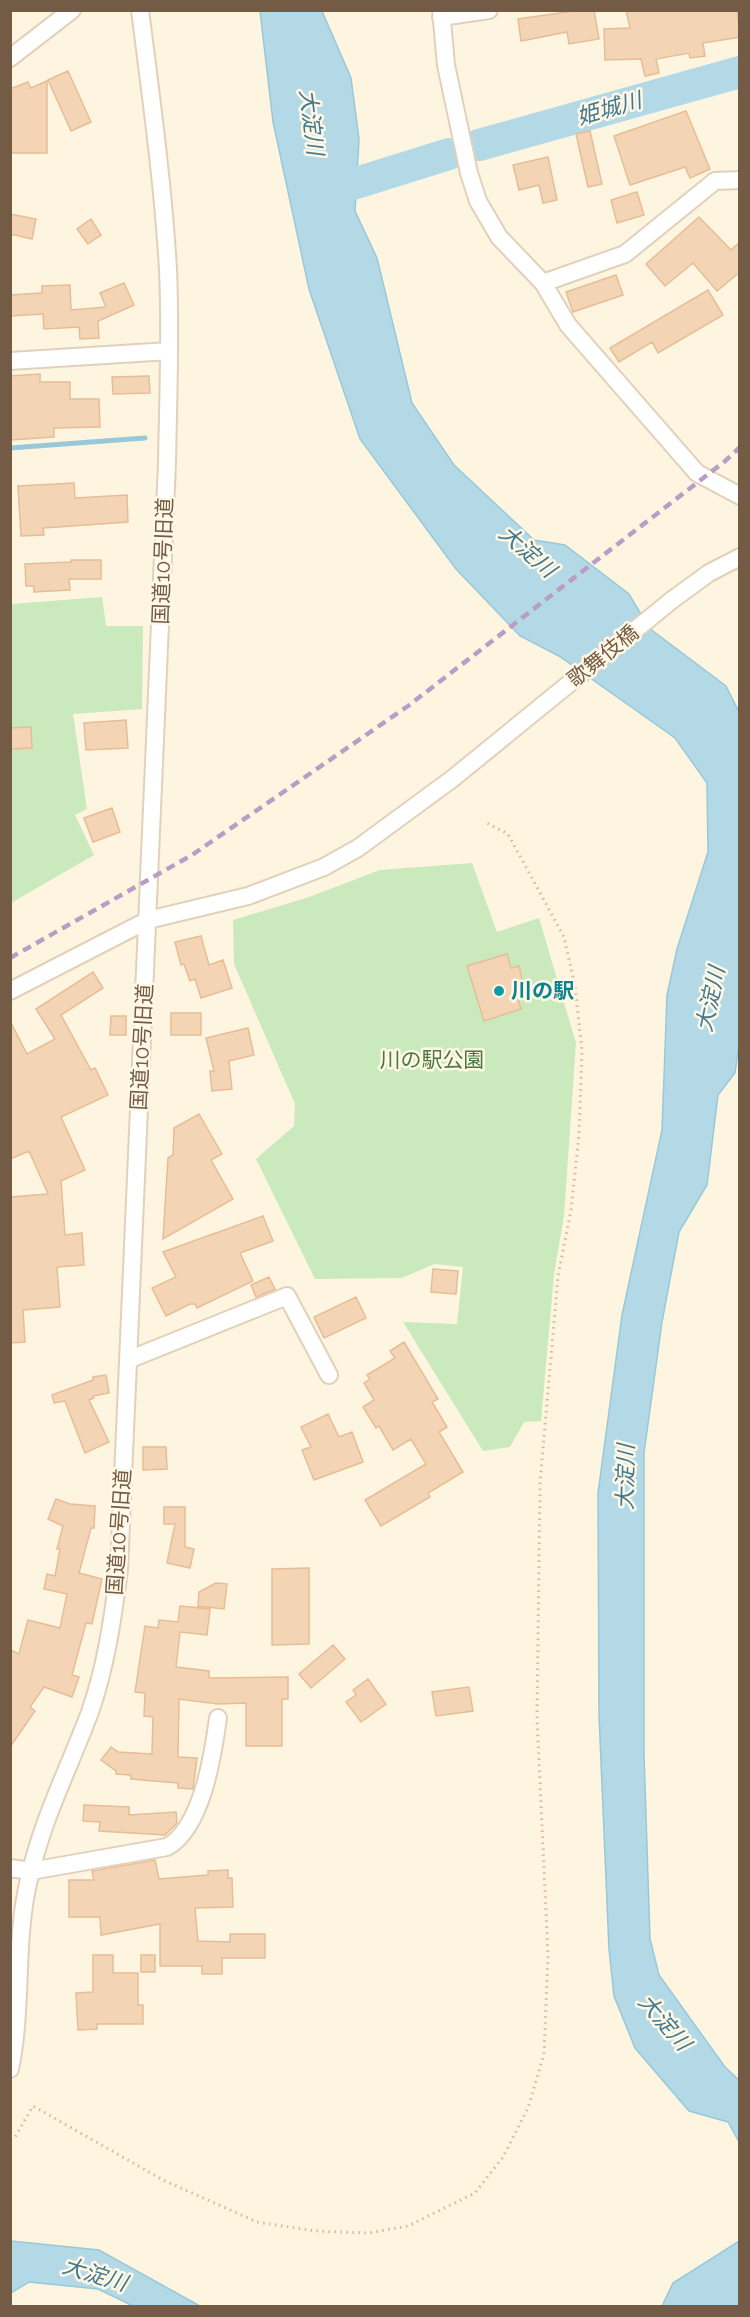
<svg xmlns="http://www.w3.org/2000/svg" width="750" height="2317" font-family="Raleway,'Noto Sans JP',sans-serif">
  <rect width="100%" height="100%" fill="#fdf5df"/>
  <path fill="#caeabd" d="M 102,597 L 106,626 L 143,626 L 142,709 L 73,714 L 87,809 L 75,815 L 94,855 L 11,903 L 11,604 Z
    M 472,863 L 497,932 L 539,918 L 576,1043 L 564,1216 L 554,1274 L 541,1421 L 524,1422 L 510,1447 L 483,1451 L 403,1322 L 457,1324 L 463,1267 L 434,1264 L 402,1278 L 315,1279 L 256,1159 L 294,1126 L 295,1104 L 234,964 L 233,920 L 309,897 L 380,870 Z"/>
  <path fill="#b3d9e7" stroke="#99c8d9" stroke-width="1.5" d="M 260,11 L 322,11 L 351,78 L 359,139 L 355,211 L 377,258 L 412,403 L 454,465 L 534,540 L 565,545 L 629,594 L 649,628 L 726,686 L 739,712 L 739,1045 L 735,1073 L 718,1095 L 707,1185 L 679,1232 L 662,1322 L 644,1453 L 644,1754 L 650,1939 L 659,1975 L 725,2067 L 739,2080 L 739,2142 L 728,2122 L 689,2111 L 635,2048 L 614,1996 L 609,1949 L 599,1715 L 598,1493 L 622,1315 L 662,1130 L 667,995 L 677,949 L 708,852 L 707,783 L 675,738 L 559,656 L 520,636 L 456,569 L 360,439 L 309,289 L 273,122 Z
    M 11,2241 L 99,2250 L 200,2306 L 133,2306 L 98,2289 L 29,2282 L 11,2293 Z
    M 739,2241 L 739,2306 L 662,2306 L 673,2283 Z"/>
  <g fill="none" stroke-linecap="round" stroke-linejoin="round">
    <path stroke="#99c8d9" stroke-width="5" d="M 10,448 L 145,438"/>
    <path stroke="#b3d9e7" stroke-width="32" d="M 479,145 L 740,72
      M 321,194 L 449,154"/>
  </g>
  <path fill="#f3d5b5" stroke="#e7bd95" stroke-width="1.5" d="M 581,10 L 594,10 L 599,39 L 569,44 L 567,32 L 521,41 L 518,19 Z
    M 626,10 L 737,10 L 740,37 L 703,43 L 705,56 L 690,58 L 689,53 L 656,59 L 659,73 L 645,76 L 641,59 L 605,60 L 604,29 L 630,28 Z
    M 68,71 L 91,122 L 71,131 L 48,80 Z
    M 47,81 L 47,153 L 10,153 L 10,89 L 28,82 L 31,88 Z
    M 686,111 L 710,169 L 690,178 L 685,167 L 630,185 L 614,136 Z
    M 590,131 L 602,184 L 588,187 L 576,134 Z
    M 548,157 L 557,200 L 543,203 L 539,185 L 519,190 L 513,165 Z
    M 637,192 L 644,215 L 617,223 L 611,200 Z
    M 10,214 L 36,219 L 32,239 L 10,234 Z
    M 699,217 L 731,250 L 740,242 L 740,272 L 717,291 L 693,263 L 665,286 L 646,264 Z
    M 91,219 L 101,235 L 88,244 L 77,229 Z
    M 616,275 L 623,295 L 573,312 L 566,292 Z
    M 124,283 L 134,305 L 98,321 L 99,338 L 80,339 L 79,327 L 44,329 L 43,314 L 10,316 L 10,295 L 42,293 L 42,286 L 70,285 L 71,310 L 106,307 L 100,293 Z
    M 708,290 L 723,315 L 658,353 L 652,342 L 619,362 L 610,348 Z
    M 40,374 L 40,382 L 70,382 L 70,399 L 99,399 L 100,427 L 54,428 L 54,437 L 11,440 L 10,376 Z
    M 149,376 L 150,393 L 113,394 L 112,377 Z
    M 74,483 L 75,498 L 127,495 L 128,522 L 43,528 L 44,535 L 21,536 L 18,486 Z
    M 71,560 L 101,560 L 101,579 L 69,579 L 70,590 L 34,592 L 34,586 L 26,586 L 25,564 L 71,562 Z
    M 126,720 L 128,748 L 86,750 L 84,723 Z
    M 31,727 L 32,748 L 10,749 L 10,728 Z
    M 112,808 L 120,832 L 93,842 L 84,818 Z
    M 201,936 L 209,965 L 223,960 L 232,988 L 201,998 L 195,979 L 190,981 L 184,964 L 181,965 L 175,942 Z
    M 507,954 L 511,968 L 519,966 L 526,997 L 518,999 L 521,1009 L 484,1021 L 467,966 Z
    M 93,972 L 103,988 L 61,1015 L 91,1070 L 95,1068 L 108,1095 L 61,1117 L 85,1170 L 61,1181 L 65,1235 L 82,1233 L 84,1265 L 57,1267 L 60,1307 L 23,1310 L 25,1342 L 10,1343 L 10,1197 L 48,1194 L 29,1151 L 10,1159 L 10,1021 L 27,1054 L 55,1039 L 36,1009 Z
    M 171,1013 L 201,1013 L 201,1035 L 171,1035 Z
    M 111,1016 L 126,1016 L 126,1035 L 110,1035 Z
    M 248,1028 L 254,1055 L 229,1061 L 232,1089 L 212,1091 L 210,1071 L 214,1071 L 206,1038 Z
    M 199,1114 L 222,1154 L 211,1160 L 233,1199 L 163,1239 L 168,1158 L 173,1155 L 174,1128 Z
    M 263,1216 L 273,1241 L 240,1253 L 253,1281 L 197,1308 L 195,1304 L 190,1304 L 166,1316 L 152,1288 L 176,1277 L 163,1252 Z
    M 433,1269 L 458,1271 L 456,1294 L 431,1292 Z
    M 269,1277 L 275,1289 L 256,1297 L 251,1285 Z
    M 356,1297 L 366,1318 L 324,1338 L 314,1317 Z
    M 404,1342 L 438,1399 L 432,1402 L 447,1427 L 439,1432 L 463,1472 L 428,1493 L 430,1497 L 381,1526 L 365,1500 L 426,1464 L 411,1439 L 393,1450 L 379,1426 L 376,1428 L 363,1407 L 374,1400 L 364,1383 L 370,1379 L 367,1375 L 395,1358 L 390,1351 Z
    M 106,1375 L 109,1393 L 93,1396 L 94,1398 L 89,1400 L 109,1442 L 85,1453 L 65,1401 L 54,1403 L 52,1395 L 93,1380 L 93,1377 Z
    M 328,1414 L 339,1437 L 352,1432 L 363,1462 L 314,1480 L 302,1450 L 311,1447 L 301,1427 Z
    M 143,1447 L 166,1447 L 167,1469 L 143,1470 Z
    M 56,1499 L 70,1504 L 95,1506 L 94,1528 L 91,1528 L 79,1573 L 102,1579 L 92,1624 L 86,1623 L 72,1675 L 79,1677 L 72,1697 L 44,1687 L 30,1707 L 35,1711 L 10,1747 L 10,1650 L 19,1654 L 28,1620 L 60,1628 L 67,1594 L 44,1589 L 47,1574 L 55,1576 L 60,1549 L 57,1549 L 63,1526 L 48,1519 Z
    M 164,1507 L 185,1507 L 185,1547 L 194,1549 L 190,1568 L 167,1563 L 175,1524 L 164,1524 Z
    M 309,1568 L 309,1644 L 272,1645 L 272,1569 Z
    M 216,1583 L 227,1584 L 224,1609 L 198,1606 L 199,1592 Z
    M 180,1606 L 210,1609 L 207,1635 L 180,1632 L 176,1667 L 209,1671 L 209,1678 L 288,1677 L 288,1699 L 282,1699 L 282,1746 L 246,1746 L 246,1703 L 218,1704 L 179,1699 L 178,1757 L 197,1758 L 193,1789 L 178,1788 L 178,1783 L 131,1779 L 131,1775 L 116,1774 L 116,1771 L 101,1760 L 111,1747 L 118,1752 L 152,1754 L 153,1717 L 144,1716 L 145,1693 L 135,1692 L 145,1626 L 158,1628 L 159,1620 L 178,1622 Z
    M 333,1645 L 345,1659 L 311,1688 L 299,1674 Z
    M 368,1679 L 386,1704 L 361,1722 L 346,1702 L 356,1695 L 353,1690 Z
    M 469,1687 L 473,1711 L 436,1716 L 432,1692 Z
    M 84,1805 L 129,1807 L 129,1815 L 176,1812 L 177,1823 L 165,1835 L 99,1831 L 100,1822 L 83,1821 Z
    M 155,1860 L 159,1879 L 208,1875 L 208,1871 L 228,1870 L 228,1878 L 232,1878 L 233,1907 L 195,1908 L 198,1941 L 230,1942 L 230,1934 L 265,1934 L 265,1958 L 222,1958 L 222,1974 L 202,1974 L 202,1966 L 160,1966 L 160,1924 L 101,1935 L 100,1917 L 69,1917 L 69,1880 L 94,1880 L 92,1871 Z
    M 93,1955 L 113,1955 L 113,1973 L 138,1973 L 138,2005 L 143,2005 L 143,2024 L 97,2024 L 97,2029 L 78,2030 L 76,1993 L 93,1992 Z
    M 141,1955 L 155,1955 L 155,1972 L 141,1972 Z"/>
  <g fill="none" stroke-linecap="round" stroke-linejoin="round">
    <defs>
      <path id="minor" d="M 441,10 L 446,65 L 469,173 L 478,201 L 499,237 L 543,283 L 568,325 L 697,473 L 740,496
        M 441,17 L 489,10
        M 10,58 L 72,10
        M 543,283 L 625,254 L 715,181 L 740,180
        M 10,361 L 169,351
        M 10,991 L 148,920 L 248,896 L 324,867 L 358,848 L 452,779 L 672,600 L 709,573 L 740,557
        M 128,1360 L 287,1296 L 329,1375
        M 10,1868 L 31,1871 L 167,1847 C 202,1828 213,1755 218,1718
        M 10,2069 C 23,2007 14,1941 29,1879 C 42,1820 69,1768 90,1712 C 106,1666 113,1618 119,1569 L 167,463 C 168,399 171,334 168,270 C 163,183 151,97 140,10"/>
    </defs>
    <use href="#minor" stroke="#e1d1bb" stroke-width="20"/>
    <path stroke="#d8b899" stroke-width="3" stroke-dasharray="1.5 4.5" stroke-linecap="butt" d="M 10,2135 L 15,2137 L 33,2106 L 163,2180 L 257,2222 L 315,2231 L 369,2233 L 408,2226 L 475,2193 L 503,2157 L 528,2108 L 544,2054 L 548,1955 L 537,1718 L 540,1483 L 558,1276 L 571,1210 L 579,1135 L 582,1051 L 575,986 L 564,937 L 508,834 L 485,822"/>
    <use href="#minor" stroke="#fff" stroke-width="16"/>
    <path stroke="#b89ec6" stroke-width="4.5" stroke-dasharray="9 6" stroke-linecap="butt" d="M 10,958 L 192,855 L 408,706 L 724,462 L 740,447"/>
  </g>
  <circle fill="#0f9aa8" stroke="#fff8e6" stroke-width="2" cx="499" cy="991" r="6"/>
  <g text-anchor="middle" stroke-width="5" stroke-linejoin="round" paint-order="stroke">
    <g font-size="21" fill="#745b46" stroke="#fff8e6">
      <text transform="translate(163 561) rotate(-88)" y="7">国道10号旧道</text>
      <text transform="translate(603 656) rotate(-39)" y="7">歌舞伎橋</text>
      <text transform="translate(142 1047) rotate(-87)" y="7">国道10号旧道</text>
      <text transform="translate(119 1532) rotate(-86)" y="7">国道10号旧道</text>
    </g>
    <g font-size="21" font-weight="bold" fill="#0d838f" stroke="#fff8e6" text-anchor="start">
      <text x="511" y="998">川の駅</text>
    </g>
    <g font-size="21" fill="#497a3e" stroke="#fff8e6">
      <text x="432" y="1067">川の駅公園</text>
    </g>
    <g font-size="22" font-style="italic" fill="#427990" stroke="#fff8e6">
      <text transform="translate(609 108) rotate(-16)" y="8">姫城川</text>
      <text transform="translate(312 122) rotate(83)" y="8">大淀川</text>
      <text transform="translate(528 551) rotate(41)" y="8">大淀川</text>
      <text transform="translate(710 999) rotate(-78)" y="8">大淀川</text>
      <text transform="translate(625 1477) rotate(-89)" y="8">大淀川</text>
      <text transform="translate(665 2022) rotate(49)" y="8">大淀川</text>
      <text transform="translate(95 2274) rotate(17)" y="8">大淀川</text>
    </g>
  </g>
  <rect width="750" height="2317" fill="none" stroke="#745b46" stroke-width="24"/>
</svg>
